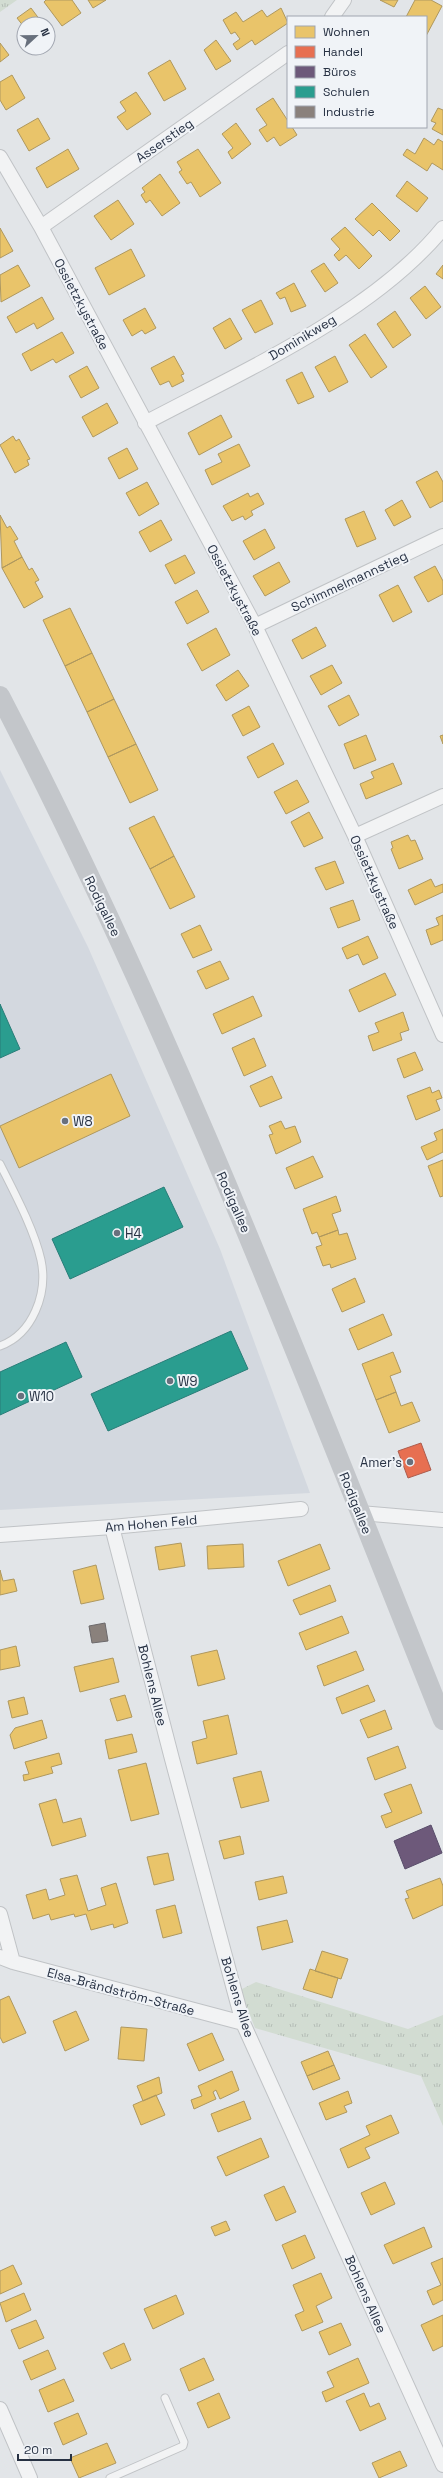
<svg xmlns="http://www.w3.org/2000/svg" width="443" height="2478" font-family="'Space Grotesk',sans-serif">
  <defs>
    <pattern id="grass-tufts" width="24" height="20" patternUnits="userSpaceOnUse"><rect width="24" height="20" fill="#d2dcd2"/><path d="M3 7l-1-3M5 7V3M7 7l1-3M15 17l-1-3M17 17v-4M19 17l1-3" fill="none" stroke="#b4bdb6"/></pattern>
  </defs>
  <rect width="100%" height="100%" fill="#e2e5e8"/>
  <path fill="#d3d8df" d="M 0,770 L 88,947 L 220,1249 L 310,1493 L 0,1510 Z"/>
  <path fill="url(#grass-tufts)" d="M 0,0 L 17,0 L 0,12 Z
    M 256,1982 L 408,2029 L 443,2015 L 443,2126 L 421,2076 L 255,2028 L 240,1990 Z"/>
  <path fill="#e9c46a" stroke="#af985e" d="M 46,0 L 72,0 L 81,13 L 62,26 L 44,2 Z
    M 88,0 L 106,0 L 93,8 Z
    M 380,0 L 398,0 L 394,7 Z
    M 415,0 L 431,0 L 442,6 L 426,36 L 426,17 L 406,17 Z
    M 31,8 L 43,24 L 24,24 L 24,27 L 17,18 Z
    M 281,8 L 288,23 L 255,45 L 252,40 L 237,50 L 233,44 L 240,39 L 235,32 L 231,34 L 223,20 L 236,12 L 243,22 L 262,10 L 267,17 Z
    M 216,40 L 231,61 L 216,70 L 204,50 Z
    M 0,43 L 9,55 L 0,62 Z
    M 170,60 L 186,89 L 164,101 L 148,73 Z
    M 12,75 L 25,98 L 6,110 L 0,100 L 0,82 Z
    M 136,92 L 151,114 L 127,130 L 117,117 L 126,111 L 120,102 Z
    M 273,98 L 288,121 L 288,127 L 292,127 L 297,135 L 280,146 L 274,137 L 267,142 L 259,130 L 267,125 L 256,109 Z
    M 438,108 L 443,110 L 443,135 L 432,129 L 436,123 L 431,121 Z
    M 38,118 L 50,139 L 29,151 L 17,130 Z
    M 236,123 L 251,144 L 232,159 L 228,152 L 233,148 L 222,134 Z
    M 424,138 L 434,145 L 438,139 L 443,142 L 443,170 L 432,163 L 427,171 L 403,155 L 407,149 L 415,154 Z
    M 68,149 L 79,169 L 47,188 L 36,168 Z
    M 198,149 L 221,183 L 200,197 L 191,182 L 187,184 L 179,172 L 182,170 L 177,162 Z
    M 160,174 L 180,203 L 162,216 L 150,200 L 146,203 L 141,195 L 145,192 L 142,188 Z
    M 407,181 L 428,198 L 417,212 L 396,196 Z
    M 118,200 L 134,224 L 111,240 L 94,216 Z
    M 372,203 L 400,231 L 390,241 L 379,230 L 373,236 L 355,219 Z
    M 345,227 L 372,256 L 359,269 L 346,255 L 339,261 L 334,255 L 340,249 L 331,239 Z
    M 0,228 L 13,251 L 0,258 Z
    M 131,249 L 145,276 L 109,295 L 95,268 Z
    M 324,263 L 338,283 L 325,292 L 311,271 Z
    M 18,265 L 30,286 L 1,302 L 0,275 Z
    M 443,265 L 443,279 L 436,274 Z
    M 294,283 L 306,306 L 291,312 L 285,297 L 280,299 L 276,293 Z
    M 425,286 L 441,307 L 426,319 L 410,298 Z
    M 42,297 L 54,319 L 37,329 L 34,323 L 16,333 L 7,317 Z
    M 261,300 L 273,324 L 255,333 L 242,310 Z
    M 145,308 L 156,328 L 145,334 L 142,330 L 132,336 L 123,320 Z
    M 395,311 L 411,335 L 393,348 L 377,324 Z
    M 230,318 L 242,339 L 225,349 L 213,328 Z
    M 62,332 L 74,353 L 56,363 L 53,359 L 31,371 L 22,354 Z
    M 365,334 L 387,367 L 371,378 L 349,345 Z
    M 174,356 L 184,374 L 181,375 L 184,381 L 172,387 L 169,381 L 160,385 L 151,368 Z
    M 335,356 L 348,382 L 329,392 L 315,367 Z
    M 87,366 L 99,388 L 81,398 L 69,376 Z
    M 302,372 L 314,397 L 298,404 L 286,380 Z
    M 107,403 L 118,423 L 93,437 L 82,417 Z
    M 221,415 L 232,437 L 199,455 L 188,433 Z
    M 13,436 L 16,441 L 19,439 L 30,459 L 27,460 L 29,465 L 15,473 L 0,445 Z
    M 239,444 L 250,466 L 212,485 L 205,470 L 222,462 L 218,454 Z
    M 127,448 L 138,469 L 119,479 L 108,458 Z
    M 437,471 L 443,482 L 443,501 L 430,508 L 416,482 Z
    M 147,482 L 159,504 L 139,516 L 126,493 Z
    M 248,493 L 250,497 L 258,493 L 264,504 L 251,511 L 253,515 L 245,520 L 243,516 L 232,521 L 223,506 Z
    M 402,500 L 411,517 L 394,526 L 385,510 Z
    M 364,511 L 376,539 L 357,547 L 345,519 Z
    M 0,515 L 7,528 L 10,526 L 18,539 L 14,541 L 22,557 L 2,568 Z
    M 161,520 L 172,540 L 150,552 L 139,532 Z
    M 265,529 L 275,548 L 254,560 L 243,541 Z
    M 185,555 L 195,573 L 175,584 L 165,565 Z
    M 22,557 L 29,570 L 32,568 L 39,580 L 35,582 L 43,597 L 24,608 L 2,568 Z
    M 279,562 L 290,582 L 265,596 L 253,576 Z
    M 435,566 L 443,581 L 443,594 L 428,602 L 414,577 Z
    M 398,585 L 412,612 L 393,622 L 379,595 Z
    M 197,590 L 209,612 L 187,624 L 175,602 Z
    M 70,608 L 92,653 L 65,666 L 43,620 Z
    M 316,627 L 326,646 L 302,659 L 292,640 Z
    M 216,628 L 230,655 L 202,671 L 187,644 Z
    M 92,653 L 114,699 L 87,712 L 65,666 Z
    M 332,665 L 342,683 L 321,695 L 310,676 Z
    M 238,670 L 249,686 L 226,701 L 216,685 Z
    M 349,695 L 359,715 L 339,726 L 328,706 Z
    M 114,699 L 136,744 L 108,757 L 87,712 Z
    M 249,706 L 260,727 L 243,736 L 232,715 Z
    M 366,735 L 376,760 L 354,769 L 344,744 Z
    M 443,735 L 443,744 L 440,736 Z
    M 273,743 L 284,764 L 258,778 L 247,757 Z
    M 136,744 L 158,790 L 130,803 L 108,757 Z
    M 393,763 L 402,784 L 366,799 L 360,784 L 374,778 L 371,772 Z
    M 297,780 L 309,802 L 286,814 L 274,792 Z
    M 309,812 L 323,838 L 304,847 L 291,822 Z
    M 154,816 L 174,856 L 150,869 L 129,828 Z
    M 408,835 L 411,841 L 415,840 L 423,859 L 399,869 L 391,849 L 393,848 L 391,842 Z
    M 174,856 L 195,897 L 170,909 L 150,869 Z
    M 335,861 L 344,883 L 326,890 L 315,868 Z
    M 431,879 L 435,887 L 443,884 L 443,892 L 415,905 L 408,890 Z
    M 353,900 L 360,920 L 338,928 L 330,908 Z
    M 443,915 L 443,940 L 431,945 L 426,930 L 439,925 L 436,918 Z
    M 200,925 L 212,950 L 193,958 L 181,934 Z
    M 368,936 L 378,958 L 363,965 L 358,954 L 347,959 L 342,948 Z
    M 220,961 L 229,979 L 206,989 L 197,971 Z
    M 385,973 L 396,995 L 359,1012 L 349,990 Z
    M 253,996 L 262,1016 L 222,1034 L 213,1014 Z
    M 403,1012 L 409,1030 L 400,1033 L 402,1040 L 373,1051 L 368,1036 L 379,1032 L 375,1023 Z
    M 254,1038 L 266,1066 L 244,1076 L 232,1048 Z
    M 415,1052 L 423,1070 L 404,1078 L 397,1059 Z
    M 111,1074 L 130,1116 L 19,1168 L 0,1126 Z
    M 272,1076 L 282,1098 L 260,1107 L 250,1086 Z
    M 430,1087 L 432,1093 L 439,1090 L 442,1098 L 436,1100 L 440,1110 L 416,1120 L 407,1096 Z
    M 281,1121 L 285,1129 L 295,1126 L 301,1142 L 276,1154 L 269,1135 L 273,1134 L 269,1126 Z
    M 443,1129 L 443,1152 L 427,1160 L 421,1147 L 437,1140 L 434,1133 Z
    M 313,1156 L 323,1177 L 295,1189 L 286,1168 Z
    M 443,1160 L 443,1196 L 440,1197 L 428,1166 Z
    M 336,1196 L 341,1211 L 332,1214 L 338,1230 L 319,1237 L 317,1232 L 312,1234 L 303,1209 Z
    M 338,1230 L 339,1235 L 347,1233 L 356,1259 L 331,1268 L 330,1264 L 323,1266 L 316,1247 L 322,1245 L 319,1237 Z
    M 355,1278 L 365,1302 L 342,1312 L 332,1289 Z
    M 383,1314 L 392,1335 L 358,1350 L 349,1329 Z
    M 393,1352 L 401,1372 L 390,1376 L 396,1392 L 376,1400 L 362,1364 Z
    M 396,1392 L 401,1406 L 412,1402 L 420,1421 L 389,1433 L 376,1400 Z
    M 181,1543 L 185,1566 L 159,1570 L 155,1547 Z
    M 243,1544 L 244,1567 L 208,1569 L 207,1546 Z
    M 320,1544 L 330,1569 L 288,1586 L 278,1561 Z
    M 96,1565 L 104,1599 L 81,1604 L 73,1571 Z
    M 0,1570 L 3,1581 L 14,1579 L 17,1591 L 0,1595 Z
    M 330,1585 L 336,1601 L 300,1615 L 293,1600 Z
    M 342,1616 L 349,1633 L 306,1650 L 299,1633 Z
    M 16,1646 L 20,1666 L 0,1670 L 0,1650 Z
    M 217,1650 L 225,1679 L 198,1686 L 191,1656 Z
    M 356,1651 L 364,1670 L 324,1686 L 317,1666 Z
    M 113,1658 L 119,1682 L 80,1692 L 74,1667 Z
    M 368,1685 L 375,1701 L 342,1714 L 336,1698 Z
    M 125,1695 L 132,1717 L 117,1721 L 110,1699 Z
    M 24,1697 L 28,1714 L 12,1718 L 8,1701 Z
    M 385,1710 L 392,1729 L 368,1738 L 360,1720 Z
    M 228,1715 L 237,1754 L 197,1764 L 192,1742 L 207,1738 L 203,1721 Z
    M 42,1720 L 47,1738 L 14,1749 L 10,1735 L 15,1728 Z
    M 132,1734 L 137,1752 L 109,1759 L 105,1740 Z
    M 398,1746 L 406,1768 L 375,1780 L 367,1758 Z
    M 59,1753 L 62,1764 L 51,1767 L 53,1773 L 24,1781 L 23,1775 L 29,1774 L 25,1762 Z
    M 146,1763 L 159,1814 L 131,1821 L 118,1770 Z
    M 261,1771 L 269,1801 L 241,1808 L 233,1778 Z
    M 411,1784 L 422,1813 L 386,1828 L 381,1816 L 392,1812 L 384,1794 Z
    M 56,1799 L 63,1823 L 81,1818 L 86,1836 L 52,1846 L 39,1804 Z
    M 240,1836 L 244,1854 L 224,1859 L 219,1841 Z
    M 168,1853 L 174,1880 L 154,1885 L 147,1857 Z
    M 77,1875 L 88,1911 L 106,1905 L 101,1888 L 116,1883 L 128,1923 L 114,1928 L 113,1924 L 91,1930 L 86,1914 L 75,1917 L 74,1914 L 51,1920 L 49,1914 L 33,1919 L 26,1895 L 46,1889 L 49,1900 L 65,1895 L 60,1879 Z
    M 283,1876 L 287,1893 L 259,1900 L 255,1882 Z
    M 440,1878 L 443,1886 L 443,1905 L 413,1919 L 405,1899 L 409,1898 L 406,1891 Z
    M 175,1905 L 182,1933 L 163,1938 L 156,1910 Z
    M 287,1920 L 293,1942 L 262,1950 L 257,1927 Z
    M 322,1951 L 348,1959 L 341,1979 L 315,1971 Z
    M 310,1969 L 338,1978 L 332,1998 L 303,1989 Z
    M 9,1996 L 26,2033 L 3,2043 L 0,2037 L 0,2000 Z
    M 76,2011 L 89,2040 L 65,2051 L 53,2021 Z
    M 121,2027 L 147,2029 L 144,2061 L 118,2059 Z
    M 212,2033 L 224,2060 L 199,2071 L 187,2044 Z
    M 328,2051 L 334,2065 L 307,2076 L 301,2062 Z
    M 334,2065 L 340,2079 L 313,2090 L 307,2076 Z
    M 232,2071 L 239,2090 L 220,2099 L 216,2090 L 213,2092 L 216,2099 L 194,2109 L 191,2100 L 202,2096 L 198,2086 Z
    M 159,2077 L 162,2093 L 143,2101 L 137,2086 Z
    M 348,2091 L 352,2103 L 344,2106 L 347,2112 L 326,2120 L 319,2103 Z
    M 156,2095 L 165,2115 L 141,2125 L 133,2105 Z
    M 244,2101 L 251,2119 L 218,2132 L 211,2114 Z
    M 391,2115 L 399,2133 L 365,2148 L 370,2158 L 348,2168 L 340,2149 L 370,2135 L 366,2126 Z
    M 261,2138 L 269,2157 L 226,2176 L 217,2157 Z
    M 385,2182 L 395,2204 L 371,2215 L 361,2193 Z
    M 284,2186 L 296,2212 L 276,2221 L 264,2195 Z
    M 226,2221 L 230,2230 L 215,2236 L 211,2227 Z
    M 424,2227 L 432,2247 L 393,2264 L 384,2245 Z
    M 305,2235 L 315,2258 L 292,2269 L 282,2245 Z
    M 443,2258 L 443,2300 L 433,2305 L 427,2291 L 441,2285 L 431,2263 Z
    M 13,2265 L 22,2284 L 0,2294 L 0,2271 Z
    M 321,2273 L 332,2298 L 316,2306 L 323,2322 L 302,2331 L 295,2315 L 304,2311 L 293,2285 Z
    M 24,2293 L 31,2310 L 6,2322 L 0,2303 Z
    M 176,2295 L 184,2314 L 153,2329 L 144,2309 Z
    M 443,2315 L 443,2346 L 433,2351 L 421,2325 Z
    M 36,2320 L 44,2338 L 19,2349 L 11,2330 Z
    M 341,2323 L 351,2345 L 329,2355 L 319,2332 Z
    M 124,2343 L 131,2360 L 111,2369 L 103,2353 Z
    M 48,2350 L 56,2369 L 31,2380 L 23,2361 Z
    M 204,2358 L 214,2380 L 189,2391 L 180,2369 Z
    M 358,2358 L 369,2383 L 326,2402 L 322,2392 L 334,2387 L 327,2372 Z
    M 64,2379 L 74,2401 L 48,2412 L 39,2390 Z
    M 219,2393 L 230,2418 L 208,2428 L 197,2403 Z
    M 364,2393 L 370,2407 L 379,2403 L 386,2419 L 360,2431 L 346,2401 Z
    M 78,2413 L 87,2434 L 63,2445 L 54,2423 Z
    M 107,2443 L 116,2463 L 79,2478 L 70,2458 Z
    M 400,2451 L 407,2466 L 379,2478 L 372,2463 Z"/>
  <path fill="#e76f51" stroke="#ad5c4d" d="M 421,1443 L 431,1470 L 408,1478 L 398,1451 Z"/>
  <path fill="#6d597a" stroke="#584d6a" d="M 431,1825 L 442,1853 L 405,1869 L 394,1841 Z"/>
  <path fill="#2a9d8f" stroke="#297d78" d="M 0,1004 L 20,1049 L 0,1058 Z
    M 164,1187 L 183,1227 L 70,1279 L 52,1239 Z
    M 231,1331 L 248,1369 L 108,1431 L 91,1394 Z
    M 66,1342 L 82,1377 L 0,1415 L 0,1372 Z"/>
  <path fill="#8a817c" stroke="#6c696b" d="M 105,1623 L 108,1641 L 92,1643 L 89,1626 Z"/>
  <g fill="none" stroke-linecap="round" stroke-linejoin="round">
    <defs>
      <path id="service" d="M 0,1164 C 14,1192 34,1229 41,1260 C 48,1293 33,1334 0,1346
        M 110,2478 L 183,2446 L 184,2442 L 165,2398"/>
      <path id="minor" d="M 332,17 L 344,0
        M 0,157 L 41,227 L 255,626 L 355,836 L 443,1035
        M 41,227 L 288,53
        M 145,423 C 243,371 373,314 443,228
        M 255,626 L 443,536
        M 355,836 L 443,796
        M 360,1513 L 443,1520
        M 112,1527 L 172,1759 L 243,2023 L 443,2465
        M 0,1535 L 112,1527 L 301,1509
        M 0,1914 L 13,1962
        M 0,1957 L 13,1962 L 243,2023
        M 0,2409 L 30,2478"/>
    </defs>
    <use href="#service" stroke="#c0c3c6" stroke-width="9"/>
    <use href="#minor" stroke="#c0c3c6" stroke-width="16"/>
    <use href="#service" stroke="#f2f3f4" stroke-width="7"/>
    <use href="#minor" stroke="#f2f3f4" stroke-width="14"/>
    <path stroke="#c3c6ca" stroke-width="20" d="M 0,696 C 172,1026 305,1375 443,1720"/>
  </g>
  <g fill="#68707d" stroke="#f0f3f7" stroke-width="1.5">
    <circle cx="65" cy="1121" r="4"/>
    <circle cx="117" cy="1233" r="4"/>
    <circle cx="170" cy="1381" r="4"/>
    <circle cx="21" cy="1396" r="4"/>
    <circle cx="410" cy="1462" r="4"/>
  </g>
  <g text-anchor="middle" stroke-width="4" stroke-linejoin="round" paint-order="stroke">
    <g font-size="13" fill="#273143" stroke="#f0f3f7">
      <text transform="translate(164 140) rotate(-35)" y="5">Asserstieg</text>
      <text transform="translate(82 304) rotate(62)" y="5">Ossietzkystraße</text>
      <text transform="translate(302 337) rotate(-31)" y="5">Dominikweg</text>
      <text transform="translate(349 581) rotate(-25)" y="5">Schimmelmannstieg</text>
      <text transform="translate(235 590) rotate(62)" y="5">Ossietzkystraße</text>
      <text transform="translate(375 882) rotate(66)" y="5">Ossietzkystraße</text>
      <text transform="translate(103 906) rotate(64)" y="5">Rodigallee</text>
      <text transform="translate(234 1202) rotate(66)" y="5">Rodigallee</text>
      <text transform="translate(356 1503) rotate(68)" y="5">Rodigallee</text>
      <text transform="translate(151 1523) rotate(-5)" y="5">Am Hohen Feld</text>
      <text transform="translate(153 1685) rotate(76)" y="5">Bohlens Allee</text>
      <text transform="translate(121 1991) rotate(15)" y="5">Elsa-Brändström-Straße</text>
      <text transform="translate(238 1997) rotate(73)" y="5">Bohlens Allee</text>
      <text transform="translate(366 2294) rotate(66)" y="5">Bohlens Allee</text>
    </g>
    <g font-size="13" fill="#273143" stroke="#f0f3f7" text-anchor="start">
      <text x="73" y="1126">W8</text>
      <text x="125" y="1238">H4</text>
      <text x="178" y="1386">W9</text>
      <text x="29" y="1401">W10</text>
      <text x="402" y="1467" text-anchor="end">Amer's</text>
    </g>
  </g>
  <rect x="287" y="16" width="140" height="112" fill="#f0f3f7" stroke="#a0a5af"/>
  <rect x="295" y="26" width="20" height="12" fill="#e9c46a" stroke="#a0a5af"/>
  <text x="323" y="36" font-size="12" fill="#273143">Wohnen</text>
  <rect x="295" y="46" width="20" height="12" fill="#e76f51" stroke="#a0a5af"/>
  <text x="323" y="56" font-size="12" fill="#273143">Handel</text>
  <rect x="295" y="66" width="20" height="12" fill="#6d597a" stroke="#a0a5af"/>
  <text x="323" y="76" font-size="12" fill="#273143">Büros</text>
  <rect x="295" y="86" width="20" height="12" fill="#2a9d8f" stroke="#a0a5af"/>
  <text x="323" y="96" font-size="12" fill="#273143">Schulen</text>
  <rect x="295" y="106" width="20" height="12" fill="#8a817c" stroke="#a0a5af"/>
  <text x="323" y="116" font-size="12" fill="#273143">Industrie</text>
  <g transform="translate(36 36) rotate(68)"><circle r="19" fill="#f0f3f7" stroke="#a0a5af"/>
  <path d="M0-3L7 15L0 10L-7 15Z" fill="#68707d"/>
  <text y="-6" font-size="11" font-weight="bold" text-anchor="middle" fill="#273143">N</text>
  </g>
  <path d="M18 2454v6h53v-6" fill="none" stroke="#273143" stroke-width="2"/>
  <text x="24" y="2454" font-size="12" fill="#273143" stroke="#f0f3f7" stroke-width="3" paint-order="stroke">20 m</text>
</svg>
